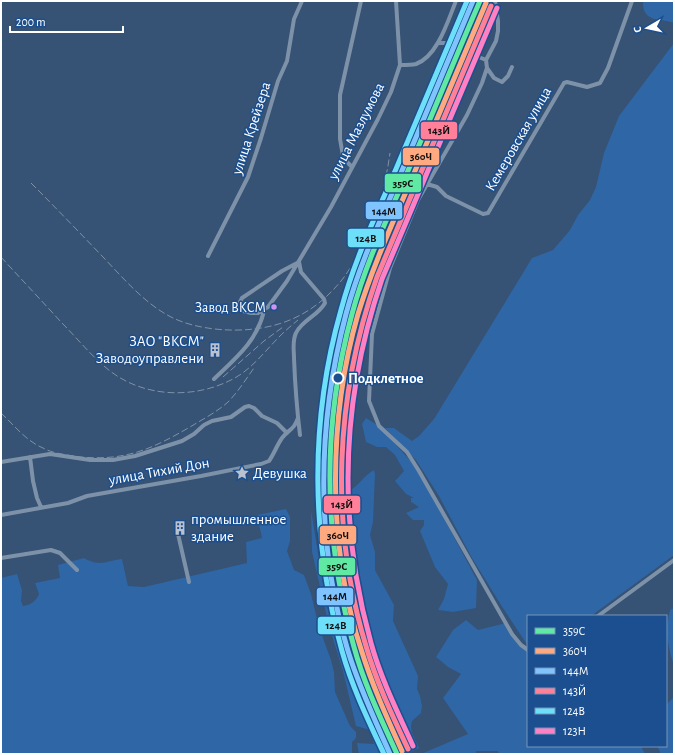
<svg xmlns="http://www.w3.org/2000/svg" width="675" height="755" font-family="'Alegreya Sans',sans-serif">
  <rect width="100%" height="100%" fill="#365274"/>
  <path fill="#2f66a5" d="M 644,1 L 674,1 L 674,23 C 661,18 643,23 643,3 Z
    M 674,43 L 674,555 L 591,616 L 528,616 L 528,646 L 501,605 L 472,558 L 439,496 L 416,460 L 385,428 L 394,428 L 412,441 L 419,436 L 434,419 L 532,258 L 553,250 L 570,230 L 578,215 L 590,200 L 596,187 L 604,153 L 619,116 Z
    M 366,418 L 379,426 L 417,468 L 477,580 L 476,608 L 453,612 L 438,610 L 444,599 L 448,584 L 435,567 L 420,531 L 424,525 L 424,520 L 413,520 L 406,513 L 419,507 L 411,502 L 411,498 L 414,498 L 406,494 L 395,481 L 404,471 L 395,455 L 386,447 L 377,447 L 366,442 L 362,424 Z
    M 346,446 L 349,464 L 347,486 L 349,491 C 359,486 364,475 374,470 L 375,474 L 373,522 L 370,535 L 375,552 L 375,570 L 394,605 L 393,621 L 418,676 L 417,689 L 420,696 L 422,706 L 421,713 L 412,721 L 411,727 L 412,733 L 419,748 L 407,754 L 404,754 L 381,703 L 369,664 L 354,596 L 340,500 L 343,450 Z
    M 286,509 L 290,517 L 290,541 L 287,551 L 294,570 L 304,575 L 311,594 L 319,627 L 331,660 L 334,672 L 335,692 L 350,726 L 356,732 L 356,738 L 352,742 L 352,754 L 1,754 L 1,578 L 17,574 L 22,590 L 21,601 L 23,606 C 31,605 36,601 39,594 L 35,583 L 60,578 L 58,565 L 84,558 C 99,567 106,561 122,559 L 128,586 L 144,587 L 247,563 L 246,542 L 262,538 L 257,515 Z
    M 311,510 L 323,584 L 333,622 L 389,754 L 359,754 L 357,743 L 374,744 L 370,730 L 356,726 L 343,671 L 329,626 L 312,552 Z
    M 674,608 L 674,665 C 667,646 665,630 670,610 Z
    M 466,620 L 478,630 L 506,623 L 512,634 L 528,650 L 528,746 L 641,746 L 645,754 L 499,754 L 498,751 L 476,751 L 476,754 L 421,754 L 468,734 L 443,698 L 461,674 L 448,667 L 436,657 L 453,630 Z
    M 674,697 L 674,754 L 661,754 L 658,748 L 658,746 L 666,746 L 666,705 Z"/>
  <g fill="none" stroke-linecap="round" stroke-linejoin="round">
    <path stroke="#7d92a8" stroke-width="4" d="M 495,1 L 498,21 L 498,31 L 496,41 L 486,60 L 487,68 L 482,83 L 467,115 L 418,200 L 390,268 L 372,334 L 369,401 L 379,426 L 407,452 L 419,471 L 512,634 L 521,645 L 528,650
      M 439,43 L 448,43 L 459,49 L 486,60
      M 400,65 C 405,65 412,65 416,64 C 438,56 448,20 456,1
      M 487,68 L 494,78 L 502,82 L 508,76 L 512,67
      M 352,167 L 346,161 L 343,156 L 340,139 L 340,95 L 361,1
      M 427,184 L 437,187 L 446,196 L 483,214 L 488,213 L 564,83 L 567,82 L 587,87 L 600,83 L 608,68 L 632,1
      M 208,256 L 248,177 L 261,138 L 278,81 L 287,61 L 294,19 L 302,1
      M 299,262 L 282,271 L 242,298 L 240,302 L 240,307 L 243,311 L 251,313 L 258,313 L 268,307 L 287,281 L 331,207 L 378,119 L 391,92 L 400,65 L 396,1
      M 299,262 L 301,272 L 324,299 L 325,303 C 318,316 302,320 296,333 C 292,341 294,350 294,358 C 295,384 297,410 300,435
      M 214,379 C 236,358 257,341 264,311
      M 30,457 L 33,481 L 37,498 L 41,507
      M 1,462 L 50,454 L 90,460 L 113,460 L 135,456 L 182,441 L 194,434 L 204,425 L 212,421 L 231,417 L 245,407 L 249,406 L 254,408 L 262,416 L 277,423 L 287,433
      M 1,515 L 68,503 L 87,496 L 201,476 L 261,464 L 269,461 C 274,454 277,445 282,438 C 289,429 294,430 298,418
      M 178,534 L 189,582
      M 1,558 L 51,550 L 60,553 L 77,570
      M 598,616 L 674,560"/>
    <path stroke="#7e92a7" stroke-width="1" stroke-dasharray="7 3" stroke-linecap="butt" d="M 438,91 L 476,1
      M 31,183 C 55,207 79,232 103,257 C 124,279 146,305 173,318 C 196,329 229,332 254,329 C 290,325 318,309 341,281 C 354,265 362,246 370,228 C 382,200 394,171 409,145
      M 384,186 L 388,166 L 390,153
      M 394,226 L 414,185 L 429,160
      M 1,257 C 21,279 41,300 61,322 C 77,338 92,357 110,371 C 145,398 195,399 233,379 C 252,369 265,351 280,336 C 286,330 292,325 298,320
      M 223,377 L 264,341 L 283,327
      M 1,413 C 14,425 26,441 43,448 C 54,454 68,455 81,457 C 126,461 152,449 190,427 C 203,419 217,412 228,402 C 238,392 246,379 254,368
      M 371,697 C 359,656 346,616 339,574 C 323,479 335,381 363,289 L 483,1"/>
    <defs>
      <path id="rail-1" d="M 397,754 C 381,719 364,684 354,647 C 323,537 322,424 352,314 C 365,265 387,219 407,173 C 432,116 455,58 480,1"/>
      <path id="rail-2" d="M 402,751 C 387,718 372,685 361,649 C 327,546 328,418 358,314 C 373,265 395,218 415,171 C 439,115 462,59 486,3"/>
      <path id="rail-3" d="M 390,754 C 375,720 359,687 348,651 C 315,541 317,424 346,314 C 359,265 381,219 401,173 C 425,116 449,58 473,1"/>
      <path id="rail-4" d="M 408,749 C 392,715 376,681 366,646 C 329,525 335,396 377,277 L 491,6"/>
      <path id="rail-5" d="M 384,754 C 368,720 352,687 342,651 C 311,539 309,422 341,310 C 354,261 376,215 396,169 C 420,113 443,57 467,1"/>
      <path id="rail-6" d="M 413,746 C 398,713 381,679 371,643 C 337,521 341,399 382,279 L 497,8"/>
    </defs>
    <use href="#rail-1" stroke="#1b4f8f" stroke-width="8"/>
    <use href="#rail-2" stroke="#1b4f8f" stroke-width="8"/>
    <use href="#rail-3" stroke="#1b4f8f" stroke-width="8"/>
    <use href="#rail-4" stroke="#1b4f8f" stroke-width="8"/>
    <use href="#rail-5" stroke="#1b4f8f" stroke-width="8"/>
    <use href="#rail-6" stroke="#1b4f8f" stroke-width="8"/>
    <use href="#rail-1" stroke="#60e9a3" stroke-width="5"/>
    <use href="#rail-2" stroke="#ffa980" stroke-width="5"/>
    <use href="#rail-3" stroke="#80c4ff" stroke-width="5"/>
    <use href="#rail-4" stroke="#ff8098" stroke-width="5"/>
    <use href="#rail-5" stroke="#6ddff8" stroke-width="5"/>
    <use href="#rail-6" stroke="#ff80c5" stroke-width="5"/>
  </g>
  <defs>
    <symbol id="building-bare" viewBox="-9 -9 18 18"><path d="M-4-6H4V6H1V3H-1V6H-4ZM-2.5-4.3h1.7v1.8h-1.7ZM.8-4.3h1.7v1.8H.8ZM-2.5-1h1.7V.8h-1.7ZM.8-1h1.7V.8H.8Z" fill="#b9c2ce" stroke="#1b4f8f" stroke-width="2.5" paint-order="stroke"/></symbol>
    <symbol id="sight-bare" viewBox="-9 -9 18 18"><path d="M0-6L1.8-2.2L6-1.7L2.9 1.2L3.7 5.4L0 3.3L-3.7 5.4L-2.9 1.2L-6-1.7L-1.8-2.2Z" fill="#b9c2ce" stroke="#1b4f8f" stroke-width="2.5" paint-order="stroke"/></symbol>
  </defs>
  <g fill-rule="evenodd">
    <use href="#building-bare" x="205" y="340" width="20" height="20"/>
    <use href="#sight-bare" x="232" y="463" width="20" height="20"/>
    <use href="#building-bare" x="170" y="518" width="20" height="20"/>
  </g>
  <circle fill="#d193ec" stroke="#1b4f8f" stroke-width="1.5" cx="274" cy="307" r="3.5"/>
  <circle fill="#1b4f8f" stroke="#fff" stroke-width="2" cx="338" cy="378" r="5.5"/>
  <g text-anchor="middle" stroke-width="3" stroke-linejoin="round" paint-order="stroke">
    <g font-size="14" fill="#fff" stroke="#1b4f8f" text-anchor="end">
      <text x="266" y="312">Завод ВКСМ</text>
    </g>
    <g font-size="15" fill="#fff" stroke="#1b4f8f">
      <text transform="translate(251 128) rotate(-72)" y="5">улица Крейзера</text>
      <text transform="translate(356 131) rotate(-63)" y="5">улица Мазлумова</text>
      <text transform="translate(518 139) rotate(-60)" y="5">Кемеровская улица</text>
      <text transform="translate(159 471) rotate(-10)" y="5">улица Тихий Дон</text>
    </g>
    <g font-size="15" fill="#fff" stroke="#1b4f8f" text-anchor="start">
      <text x="204" y="346" text-anchor="end">ЗАО "ВКСМ"<tspan x="204" dy="17">Заводоуправлени</tspan></text>
      <text x="253" y="478">Девушка</text>
      <text x="191" y="524">промышленное<tspan x="191" dy="17">здание</tspan></text>
    </g>
    <g font-size="15" font-weight="bold" fill="#fff" stroke="#1b4f8f" text-anchor="start">
      <text x="348" y="383">Подклетное</text>
    </g>
  </g>
  <g stroke="#1b4f8f" stroke-width="1.5">
    <rect x="420" y="121" width="38" height="19" rx="4" fill="#ff8098"/>
    <rect x="402" y="147" width="38" height="19" rx="4" fill="#ffa980"/>
    <rect x="384" y="173" width="38" height="20" rx="4" fill="#60e9a3"/>
    <rect x="365" y="201" width="38" height="19" rx="4" fill="#80c4ff"/>
    <rect x="347" y="228" width="38" height="20" rx="4" fill="#6ddff8"/>
    <rect x="323" y="495" width="38" height="19" rx="4" fill="#ff8098"/>
    <rect x="319" y="525" width="38" height="20" rx="4" fill="#ffa980"/>
    <rect x="318" y="557" width="38" height="19" rx="4" fill="#60e9a3"/>
    <rect x="316" y="587" width="38" height="19" rx="4" fill="#80c4ff"/>
    <rect x="317" y="616" width="38" height="19" rx="4" fill="#6ddff8"/>
  </g>
  <g font-size="11" text-anchor="middle" font-weight="bold" fill="#111">
    <text x="439" y="134">143Й</text>
    <text x="421" y="160">360Ч</text>
    <text x="403" y="187">359С</text>
    <text x="384" y="215">144М</text>
    <text x="366" y="242">124В</text>
    <text x="342" y="508">143Й</text>
    <text x="338" y="539">360Ч</text>
    <text x="337" y="570">359С</text>
    <text x="335" y="600">144М</text>
    <text x="336" y="629">124В</text>
  </g>
  <rect width="675" height="755" fill="none" stroke="#ffffff" stroke-width="4"/>
  <rect x="527" y="615" width="140" height="132" fill="#1b4f8f" stroke="#7695bc"/>
  <rect x="535" y="628" width="20" height="6" fill="#60e9a3" stroke="#7695bc"/>
  <text x="563" y="635" font-size="12" fill="#ffffff">359С</text>
  <rect x="535" y="648" width="20" height="6" fill="#ffa980" stroke="#7695bc"/>
  <text x="563" y="655" font-size="12" fill="#ffffff">360Ч</text>
  <rect x="535" y="668" width="20" height="6" fill="#80c4ff" stroke="#7695bc"/>
  <text x="563" y="675" font-size="12" fill="#ffffff">144М</text>
  <rect x="535" y="688" width="20" height="6" fill="#ff8098" stroke="#7695bc"/>
  <text x="563" y="695" font-size="12" fill="#ffffff">143Й</text>
  <rect x="535" y="708" width="20" height="6" fill="#6ddff8" stroke="#7695bc"/>
  <text x="563" y="715" font-size="12" fill="#ffffff">124В</text>
  <rect x="535" y="728" width="20" height="6" fill="#ff80c5" stroke="#7695bc"/>
  <text x="563" y="735" font-size="12" fill="#ffffff">123Н</text>
  <g transform="translate(647 28) rotate(261)" stroke="#1b4f8f" stroke-width="3" paint-order="stroke">
  <path d="M0-3L7 15L0 10L-7 15Z" fill="#ffffff"/>
  <text y="-6" font-size="11" font-weight="bold" text-anchor="middle" fill="#ffffff">С</text>
  </g>
  <path d="M10 26v6h113v-6" fill="none" stroke="#ffffff" stroke-width="2"/>
  <text x="16" y="26" font-size="12" fill="#ffffff" stroke="#1b4f8f" stroke-width="3" paint-order="stroke">200 m</text>
</svg>
